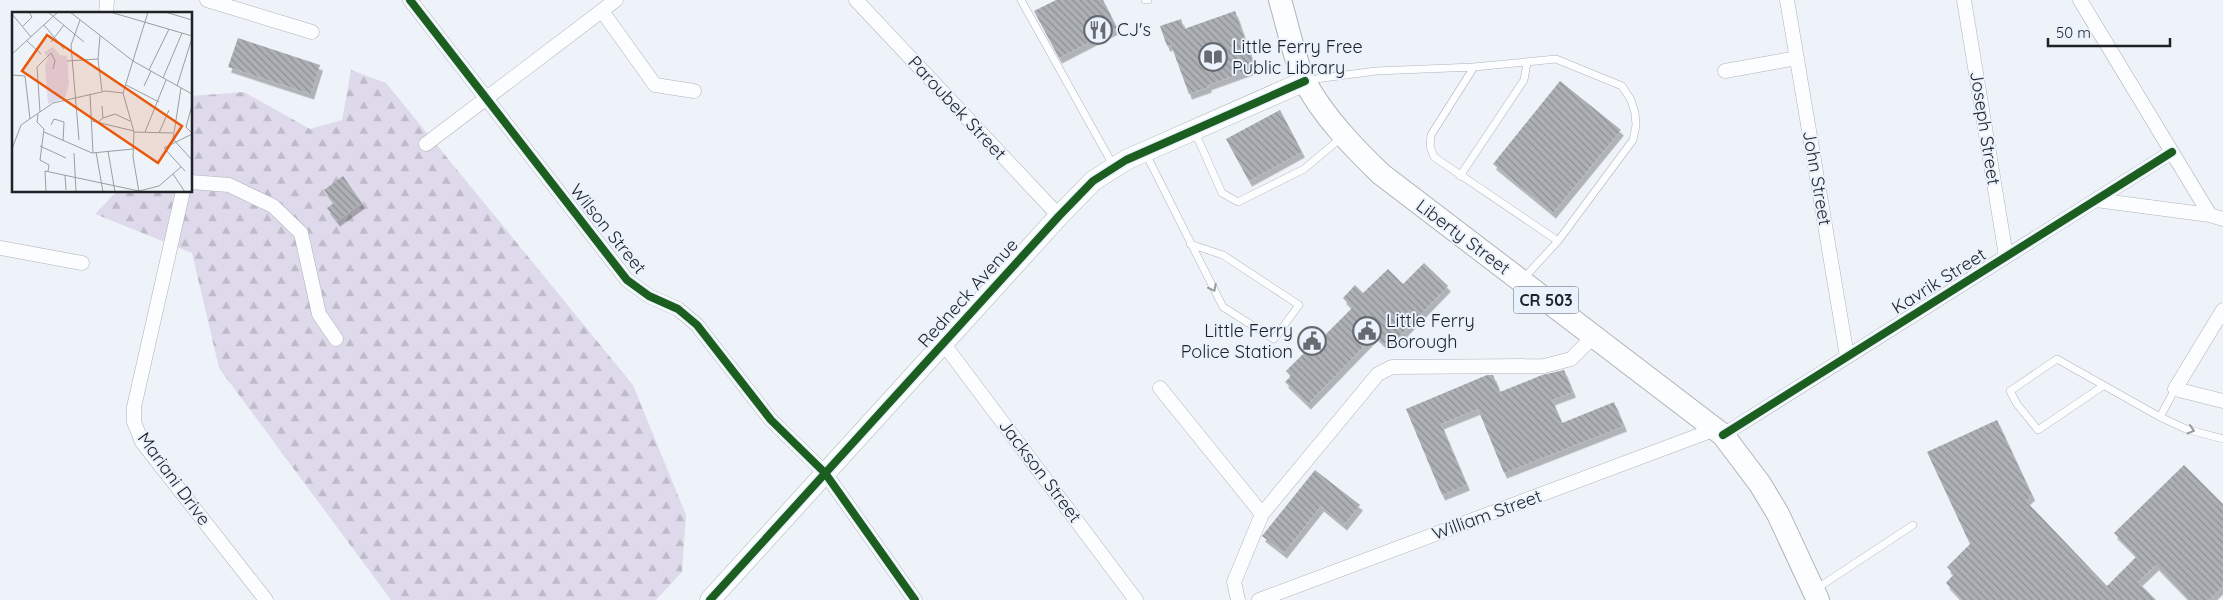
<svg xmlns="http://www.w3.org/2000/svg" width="2223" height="600" font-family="Quicksand,sans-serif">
  <defs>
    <pattern id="forest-firs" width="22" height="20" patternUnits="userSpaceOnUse" patternTransform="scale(1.25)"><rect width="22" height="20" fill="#dedaeb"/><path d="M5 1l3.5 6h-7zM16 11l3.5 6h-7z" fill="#bebbc9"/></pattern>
    <pattern id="building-back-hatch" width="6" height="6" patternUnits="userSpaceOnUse" patternTransform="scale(1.25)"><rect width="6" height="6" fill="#adb0b5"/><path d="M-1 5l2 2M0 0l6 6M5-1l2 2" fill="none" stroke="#8c8f93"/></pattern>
    <filter id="shadow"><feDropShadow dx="3" dy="5.5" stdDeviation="0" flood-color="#0004"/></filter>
  </defs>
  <rect width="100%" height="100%" fill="#eef3f9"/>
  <path fill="url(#forest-firs)" d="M 351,70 L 386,83 L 633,385 L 686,515 L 682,572 L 656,600 L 391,600 L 219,368 L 192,253 L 95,214 L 117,191 L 191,191 L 191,96 L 244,92 L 310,129 L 342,120 Z"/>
  <path fill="url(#building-back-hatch)" filter="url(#shadow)" d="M 1056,0 L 1103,0 L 1117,28 L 1059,58 L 1034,11 Z
    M 1235,11 L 1255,68 L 1208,85 L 1209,87 L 1189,94 L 1171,45 L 1167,46 L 1160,26 L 1181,19 L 1184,29 Z
    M 238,38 L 320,65 L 311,94 L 228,67 Z
    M 1560,81 L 1621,130 L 1553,213 L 1493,164 Z
    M 1280,110 L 1302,152 L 1249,181 L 1226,139 Z
    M 343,176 L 362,203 L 337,221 L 327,208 L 334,203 L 324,190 Z
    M 1424,263 L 1448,286 L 1395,341 L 1391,337 L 1384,344 L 1375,335 L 1308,404 L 1285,382 L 1291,376 L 1286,371 L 1309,348 L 1299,338 L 1309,327 L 1321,339 L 1352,308 L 1343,298 L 1355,285 L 1363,293 L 1388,269 L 1403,284 Z
    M 1564,370 L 1573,392 L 1552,400 L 1562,423 L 1614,402 L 1624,426 L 1504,473 L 1478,409 L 1441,424 L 1467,485 L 1442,495 L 1406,409 L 1487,375 L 1493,375 L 1500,392 L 1542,375 Z
    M 1997,420 L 2032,495 L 2026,501 L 2107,586 L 2137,556 L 2114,533 L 2184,465 L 2223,504 L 2223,586 L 2209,600 L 2190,600 L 2156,565 L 2138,582 L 2156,600 L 1962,600 L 1946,583 L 1954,574 L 1947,567 L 1970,544 L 1927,452 Z
    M 1315,470 L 1360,505 L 1344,525 L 1321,506 L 1284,553 L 1262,536 Z"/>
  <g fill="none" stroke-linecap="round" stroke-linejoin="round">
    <defs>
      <path id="lane" d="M 1021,0 L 1113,165
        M 1145,0 L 1148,0
        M 1474,67 L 1431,135 L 1430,146 L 1434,157 L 1558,241
        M 1308,80 L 1376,71 L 1474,67 L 1556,59 L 1622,86 L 1631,100 L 1635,113 L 1636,125 L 1633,140 L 1558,241 L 1524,278
        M 1194,130 L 1222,193 L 1238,202 L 1304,169 L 1341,138
        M 1145,152 L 1223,307 L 1274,339 L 1299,305 L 1223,255 L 1190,244
        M 1460,176 L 1524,80 L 1527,63
        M 2103,386 L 2038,430 L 2017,404 L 2010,391 L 2057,359 L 2160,417 L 2175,389
        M 2160,417 L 2186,429 L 2223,439
        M 1816,589 L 1913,525"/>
      <path id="street" d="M 207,0 L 312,32
        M 410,0 L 627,280 L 649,296 L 678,309 L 697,325 L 771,420 L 825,473 L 915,600
        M 856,0 L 1059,216
        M 1787,0 L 1847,356
        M 1964,0 L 2006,256
        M 2080,0 L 2210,215 L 2223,219
        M 602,11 L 655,85 L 694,91
        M 106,14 L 107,0
        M 1725,71 L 1797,58
        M 426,144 L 616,0
        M 191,182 L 229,185 L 273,206 L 301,233 L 319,314 L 336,339
        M 183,191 L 134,407 L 134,422 L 142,442 L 266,600
        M 2096,200 L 2210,215
        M 0,248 L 82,263
        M 2223,310 L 2175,389 L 2223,401
        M 943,343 L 1136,600
        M 1160,388 L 1262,514 L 1234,582 L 1238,600
        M 1723,435 L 2172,152
        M 1262,514 L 1378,374 L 1392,367 L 1544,366 L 1571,359 L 1594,336
        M 1259,600 L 1716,429"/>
      <path id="secondary" d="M 710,600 L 1059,216 L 1093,181 L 1126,160 L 1305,81"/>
      <path id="primary" d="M 1280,0 C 1287,23 1295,62 1305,82 C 1324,117 1353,147 1381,174 L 1723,435 L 1760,484 L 1778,514 L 1818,600"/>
    </defs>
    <use href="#lane" stroke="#afb3b8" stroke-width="8"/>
    <use href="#street" stroke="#afb3b8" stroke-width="15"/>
    <use href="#secondary" stroke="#afb3b8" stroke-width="21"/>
    <use href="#primary" stroke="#afb3b8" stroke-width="24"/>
    <use href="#lane" stroke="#fcfdfe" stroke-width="7"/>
    <use href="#street" stroke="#fcfdfe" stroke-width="14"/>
    <use href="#secondary" stroke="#fcfdfe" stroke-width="20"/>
    <use href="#primary" stroke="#fcfdfe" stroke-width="22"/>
    <defs>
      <path id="cycleway" d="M 410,0 L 627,280 L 649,296 L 678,309 L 697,325 L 771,420 L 825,473 L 915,600
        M 1723,435 L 2172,152
        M 710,600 L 1059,216 L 1093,181 L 1126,160 L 1305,81"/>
    </defs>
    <use href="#cycleway" stroke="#eaf2fd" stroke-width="11"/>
    <use href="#cycleway" stroke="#1b5e20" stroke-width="8"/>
  </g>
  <defs><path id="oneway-chevron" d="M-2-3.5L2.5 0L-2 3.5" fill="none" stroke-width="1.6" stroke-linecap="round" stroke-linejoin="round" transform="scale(1.25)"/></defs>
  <g stroke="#989a9c">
    <use href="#oneway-chevron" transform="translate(1213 288) rotate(63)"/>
    <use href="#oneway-chevron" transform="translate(2191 430) rotate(17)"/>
  </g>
  <defs>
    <symbol id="restaurant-ring" viewBox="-11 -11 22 22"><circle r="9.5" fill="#eaf2fd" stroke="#676a6f" stroke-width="1.5"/><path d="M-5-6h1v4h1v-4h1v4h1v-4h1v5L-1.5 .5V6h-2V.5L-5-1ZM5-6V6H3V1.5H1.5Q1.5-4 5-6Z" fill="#676a6f"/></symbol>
    <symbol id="library-ring" viewBox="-11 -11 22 22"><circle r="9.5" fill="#eaf2fd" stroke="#676a6f" stroke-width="1.5"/><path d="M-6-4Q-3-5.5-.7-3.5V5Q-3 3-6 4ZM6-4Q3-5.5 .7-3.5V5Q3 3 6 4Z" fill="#676a6f"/></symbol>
    <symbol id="civic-ring" viewBox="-11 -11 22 22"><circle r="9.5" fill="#eaf2fd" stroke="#676a6f" stroke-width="1.5"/><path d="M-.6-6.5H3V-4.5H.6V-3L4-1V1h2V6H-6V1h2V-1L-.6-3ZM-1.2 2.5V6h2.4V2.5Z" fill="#676a6f"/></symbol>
  </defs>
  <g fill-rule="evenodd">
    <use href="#restaurant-ring" x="1082" y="14" width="32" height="32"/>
    <use href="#library-ring" x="1197" y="41" width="32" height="32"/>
    <use href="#civic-ring" x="1351" y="315" width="32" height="32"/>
    <use href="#civic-ring" x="1296" y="325" width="32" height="32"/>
  </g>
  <g text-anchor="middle" stroke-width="4" stroke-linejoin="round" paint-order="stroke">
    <rect fill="#eaf2fd" stroke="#5b6066" stroke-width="1" x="1513.5" y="286.5" width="65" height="27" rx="4"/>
    <g font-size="16" font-weight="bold" fill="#1e2125">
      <text x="1546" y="306">CR 503</text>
    </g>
    <g font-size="18" fill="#1e2125" stroke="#eaf2fd" text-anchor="start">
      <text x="1117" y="36">CJ's</text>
      <text x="1232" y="53">Little Ferry Free<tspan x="1232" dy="21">Public Library</tspan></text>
      <text x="1386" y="327">Little Ferry<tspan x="1386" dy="21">Borough</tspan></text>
      <text x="1293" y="337" text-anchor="end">Little Ferry<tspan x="1293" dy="21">Police Station</tspan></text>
    </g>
    <g font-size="18" fill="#1e2125" stroke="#eaf2fd">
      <text transform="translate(957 108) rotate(47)" y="6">Paroubek Street</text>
      <text transform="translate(1985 128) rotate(81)" y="6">Joseph Street</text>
      <text transform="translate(1817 178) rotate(80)" y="6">John Street</text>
      <text transform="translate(608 229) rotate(51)" y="6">Wilson Street</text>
      <text transform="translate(1463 237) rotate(37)" y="6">Liberty Street</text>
      <text transform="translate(1939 281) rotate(-32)" y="6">Kavrik Street</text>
      <text transform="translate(968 293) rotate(-48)" y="6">Redneck Avenue</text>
      <text transform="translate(1040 471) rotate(53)" y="6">Jackson Street</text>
      <text transform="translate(174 479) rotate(54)" y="6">Mariani Drive</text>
      <text transform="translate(1487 515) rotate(-20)" y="6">William Street</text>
    </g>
  </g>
  <g transform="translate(12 12)">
    <rect width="180" height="180" fill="#eef3f9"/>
    <path d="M 41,35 L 48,43 L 55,44 L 57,72 L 53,86 L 36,92 L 33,54 L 36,46 L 32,40 Z" fill="#dedaeb"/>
    <path fill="none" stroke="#9b9fa4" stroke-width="1" d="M 36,0 L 72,30M 58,0 L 121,49 L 180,82M 98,0 L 180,24M 153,0 L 180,8M 0,2 L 19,25M 32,13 L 52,37M 11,14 L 20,5 L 17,0M 88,24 L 86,47 L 90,79M 15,29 L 29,42M 39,30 L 52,13M 0,42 L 46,0M 55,49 L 86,47M 137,58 L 157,17M 0,63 L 13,64 L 18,107M 151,66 L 170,21M 114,73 L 147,90M 132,74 L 139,59M 165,74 L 180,26M 169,76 L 161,127 L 180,148M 78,82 L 81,141M 180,93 L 174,115 L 180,121M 28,100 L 25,55 L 39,41 L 43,49 L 41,57M 26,102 L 25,110 L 32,117 L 28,148 L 37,153 L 36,159M 91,106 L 103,102 L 118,109M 80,109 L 122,119M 85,111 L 91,106 L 90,94M 39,113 L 42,107 L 52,110 L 51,129M 32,120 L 80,141 L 121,137M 122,120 L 161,121M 133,120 L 154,68M 147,121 L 157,98M 67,128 L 59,33 L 68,8M 28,134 L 54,146M 0,137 L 9,113 L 41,91 L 94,79 L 111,81M 96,139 L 103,180M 84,140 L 91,180M 62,141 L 64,180M 173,159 L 152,136 L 180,122M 161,162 L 173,180M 53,163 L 54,178M 34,180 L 33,159 L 127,179 L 147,174 L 169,155M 127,180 L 121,145 L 122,120 L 111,81 L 136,0"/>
    <path fill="#e8590c" fill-opacity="0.15" stroke="#e8590c" stroke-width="2.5" d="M 35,23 L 170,114 L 146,151 L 10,59 Z"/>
    <rect width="180" height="180" fill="none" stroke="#1e2125" stroke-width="2.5"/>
  </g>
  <path d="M2048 38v8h122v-8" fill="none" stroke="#1e2125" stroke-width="2.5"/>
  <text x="2056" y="38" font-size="15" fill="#1e2125" stroke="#eaf2fd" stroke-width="4" paint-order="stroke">50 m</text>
</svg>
